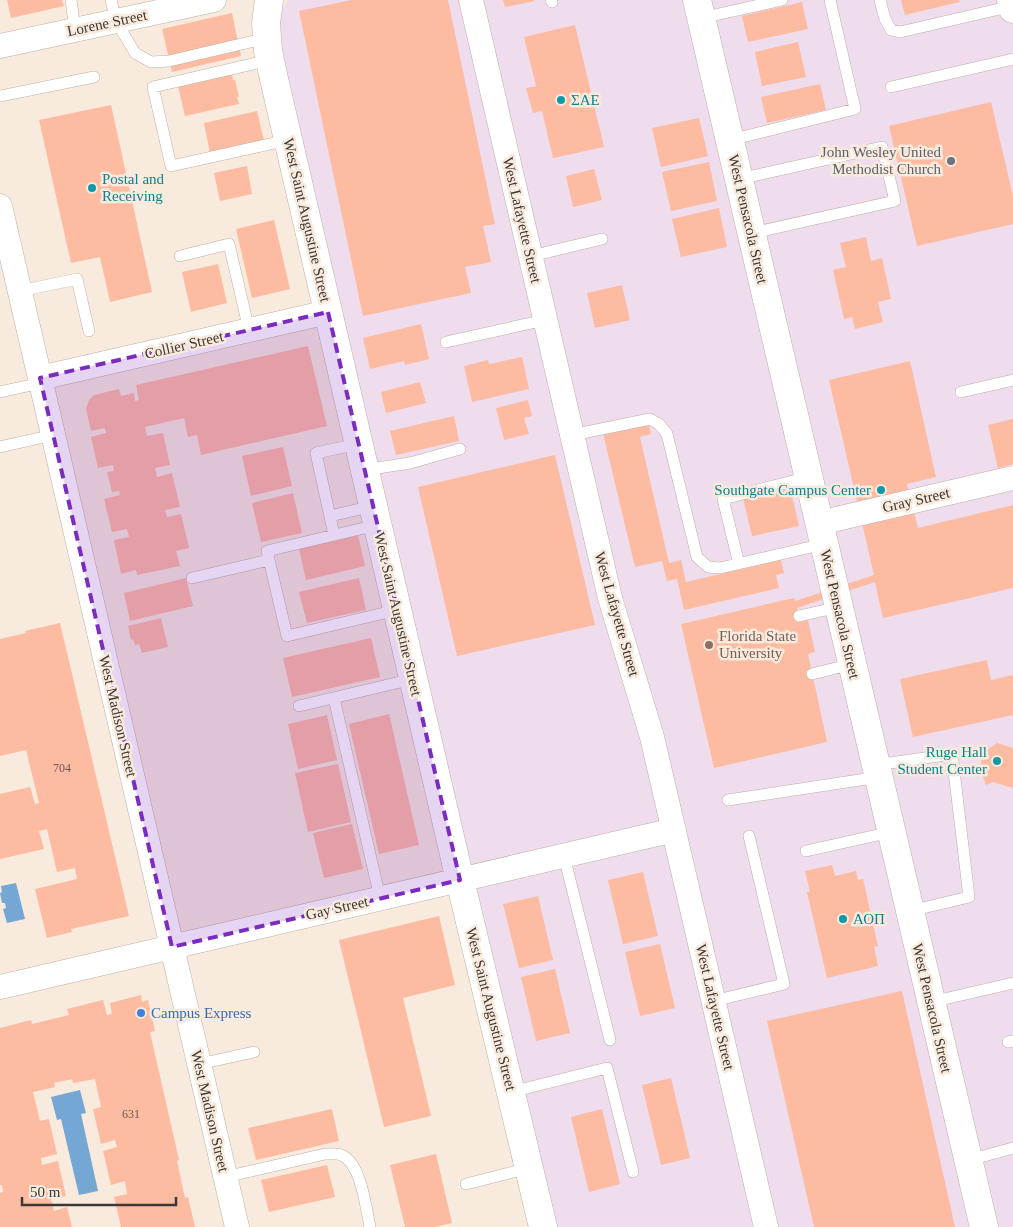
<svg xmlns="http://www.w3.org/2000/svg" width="1013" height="1227" font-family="Georgia,serif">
  <rect width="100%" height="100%" fill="#f8eadc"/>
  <path fill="#efdced" d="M 288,0 L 1013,0 L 1013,1227 L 543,1227 L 268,51 L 282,10 Z"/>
  <path fill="#74a7d3" d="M 16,883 L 25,919 L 7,923 L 3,909 L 6,908 L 5,903 L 2,903 L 0,893 L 2,892 L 1,886 Z
    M 80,1090 L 86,1113 L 81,1114 L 98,1191 L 79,1195 L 61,1119 L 57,1120 L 51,1097 Z"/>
  <path fill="#fdbba2" d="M 7,0 L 62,0 L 64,6 L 11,18 Z
    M 352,0 L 448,0 L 495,224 L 483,226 L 491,262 L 465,267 L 471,293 L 363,316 L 299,11 Z
    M 503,0 L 534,0 L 535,1 L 505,7 Z
    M 901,0 L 959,0 L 960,2 L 905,15 Z
    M 802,2 L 808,29 L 748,42 L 742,16 Z
    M 232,13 L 241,56 L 172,72 L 162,29 Z
    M 575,25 L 604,147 L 553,158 L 542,111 L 533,113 L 526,88 L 536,86 L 524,37 Z
    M 798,42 L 806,77 L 762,86 L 755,52 Z
    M 232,73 L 233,80 L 235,80 L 239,97 L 237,97 L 239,104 L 185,116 L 178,86 Z
    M 820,84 L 826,110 L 767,123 L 761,97 Z
    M 991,102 L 1013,196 L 1013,224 L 917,246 L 889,126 Z
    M 111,105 L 152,292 L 110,302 L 100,257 L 71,263 L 39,120 Z
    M 257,111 L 264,141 L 210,153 L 204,123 Z
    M 699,118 L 708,156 L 661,167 L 652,128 Z
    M 709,162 L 717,201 L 671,211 L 662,172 Z
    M 247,166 L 252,194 L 220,201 L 214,173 Z
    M 594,169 L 602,200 L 573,207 L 566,176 Z
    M 719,208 L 727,247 L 681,257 L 672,219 Z
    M 274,220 L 290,289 L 252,298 L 236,229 Z
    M 866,237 L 871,261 L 882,258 L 891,299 L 878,302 L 883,322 L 855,329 L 852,317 L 844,319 L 833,270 L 846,267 L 840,243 Z
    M 218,264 L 227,303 L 191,312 L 182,272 Z
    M 622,285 L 630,320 L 595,328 L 587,293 Z
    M 421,324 L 429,359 L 405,365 L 404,361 L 370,369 L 363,338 Z
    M 308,346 L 327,426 L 201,455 L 197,435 L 188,437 L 184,418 L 145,427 L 147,436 L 163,433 L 170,465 L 155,468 L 157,477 L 172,473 L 180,507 L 165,510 L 167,517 L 181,514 L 189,548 L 176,551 L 180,566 L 137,575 L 136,570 L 121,574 L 114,540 L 129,537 L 127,529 L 112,532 L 104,499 L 120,495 L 119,491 L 112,492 L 107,472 L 114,471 L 113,465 L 98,468 L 91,437 L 106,433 L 105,428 L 91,431 L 86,409 L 89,400 L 94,395 L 119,389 L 121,396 L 134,393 L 135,401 L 139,400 L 136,385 Z
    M 522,357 L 529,389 L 472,402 L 464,366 L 488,360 L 489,364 Z
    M 910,361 L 936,477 L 907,484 L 918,528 L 1013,505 L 1013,588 L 883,618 L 875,582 L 797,608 L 800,622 L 808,620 L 815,652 L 808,654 L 827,742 L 714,768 L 681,624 L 794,598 L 795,601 L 874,575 L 829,380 Z
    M 420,382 L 426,403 L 386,413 L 381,392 Z
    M 528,400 L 532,416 L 524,418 L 529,434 L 504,440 L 496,408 Z
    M 454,416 L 459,441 L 396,455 L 390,431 Z
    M 1013,419 L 1013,464 L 998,468 L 988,425 Z
    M 649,425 L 651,434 L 640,437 L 669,563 L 681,560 L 686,582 L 781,560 L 784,573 L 776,575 L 779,588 L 684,610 L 677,579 L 667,581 L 662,561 L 635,567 L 603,433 Z
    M 283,447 L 292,486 L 251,496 L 242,456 Z
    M 555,455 L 595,625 L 457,656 L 418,487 Z
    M 790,487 L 799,526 L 752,536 L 743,498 Z
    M 293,493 L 302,533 L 261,542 L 252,503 Z
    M 358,535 L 365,566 L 306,580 L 299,549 Z
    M 186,578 L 193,606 L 130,621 L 124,593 Z
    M 359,578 L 366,610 L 307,623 L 299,592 Z
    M 161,618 L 168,647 L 142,653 L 139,644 L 135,645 L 133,639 L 131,640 L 128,626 Z
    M 60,623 L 129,916 L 71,929 L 72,932 L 47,938 L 35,889 L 77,879 L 75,868 L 57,872 L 47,829 L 39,831 L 44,849 L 0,859 L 0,794 L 30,787 L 35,804 L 39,803 L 26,750 L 0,756 L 0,639 L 26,633 L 25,631 Z
    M 371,638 L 380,677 L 292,697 L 283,658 Z
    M 987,660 L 991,680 L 1013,675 L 1013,715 L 913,737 L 900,679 Z
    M 389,714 L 419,845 L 379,854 L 349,724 Z
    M 327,715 L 337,760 L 298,769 L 288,724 Z
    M 997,743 L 1013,748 L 1013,788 L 993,782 L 986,785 L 980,769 L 983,753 Z
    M 338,764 L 351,822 L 308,832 L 295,773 Z
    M 352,824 L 363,869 L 324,878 L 313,833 Z
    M 832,865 L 835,876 L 856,871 L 858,880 L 863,879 L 878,946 L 874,947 L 878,966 L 827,978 L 807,892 L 810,892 L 805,871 Z
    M 643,872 L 658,936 L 623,944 L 608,880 Z
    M 538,896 L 553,960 L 519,968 L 503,904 Z
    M 439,916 L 455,985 L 403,998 L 431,1116 L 384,1127 L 339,940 Z
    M 660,944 L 675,1008 L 640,1016 L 625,952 Z
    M 555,969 L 570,1033 L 536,1041 L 521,977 Z
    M 902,991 L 955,1227 L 814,1227 L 767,1021 Z
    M 141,995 L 142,1002 L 148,1000 L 155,1031 L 150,1032 L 179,1160 L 177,1161 L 185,1198 L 188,1197 L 195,1227 L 121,1227 L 114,1197 L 127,1194 L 125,1181 L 111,1185 L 103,1151 L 117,1147 L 115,1140 L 101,1144 L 93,1109 L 101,1107 L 95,1079 L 73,1083 L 72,1079 L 54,1083 L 55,1087 L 33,1092 L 40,1121 L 49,1119 L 57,1154 L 41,1158 L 42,1165 L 58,1161 L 66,1196 L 51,1199 L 54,1211 L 67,1207 L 72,1227 L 0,1227 L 0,1193 L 3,1192 L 2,1185 L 0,1185 L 0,1028 L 31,1020 L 32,1024 L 69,1015 L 67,1009 L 103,1000 L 107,1015 L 112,1014 L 110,1003 Z
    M 671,1078 L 690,1158 L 661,1165 L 642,1085 Z
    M 332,1109 L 339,1141 L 256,1160 L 248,1128 Z
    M 602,1109 L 620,1184 L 589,1192 L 571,1117 Z
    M 436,1154 L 452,1223 L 435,1227 L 405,1227 L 390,1165 Z
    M 327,1165 L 335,1197 L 269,1212 L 261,1180 Z"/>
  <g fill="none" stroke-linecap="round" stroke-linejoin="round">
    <defs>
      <path id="service" d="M 71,0 L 75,30
        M 111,0 L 116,21 L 135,53 L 151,62 L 169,61 L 267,38
        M 551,0 L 552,2
        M 880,0 L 885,19 L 891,30 L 900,32 L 1012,6
        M 701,18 L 782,0
        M 270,60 L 153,87 L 171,166 L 288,140
        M 891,87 L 1013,59
        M 0,96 L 94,77
        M 730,140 L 855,109 L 830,0
        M 739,179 L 882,147 L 895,201 L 752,233
        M 180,256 L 229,244 L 249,330
        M 531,256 L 602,239
        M 20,291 L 77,279 L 89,331
        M 446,342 L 545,320
        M 0,392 L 41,383
        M 961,392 L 1013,380
        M 572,435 L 650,419 L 659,424 L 667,434 L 697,557 L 708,567 L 720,568 L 824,544
        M 0,447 L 53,435
        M 364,470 L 410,463 L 460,449
        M 330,516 L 373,506
        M 377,525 L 267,551 L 287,636 L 397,610
        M 334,535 L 316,453 L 358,444
        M 739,564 L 723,499 L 809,477
        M 192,578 L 269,560
        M 799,616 L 839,607
        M 812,674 L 840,667 L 852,670
        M 334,698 L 380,898
        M 299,706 L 413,679
        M 876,765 L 952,754 L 969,897 L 910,911
        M 728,800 L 879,777
        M 806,851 L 891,832
        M 564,856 L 610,1040
        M 713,1001 L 784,984 L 749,836
        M 931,1002 L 1013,983
        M 1008,1042 L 1013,1041
        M 199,1064 L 254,1052
        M 511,1092 L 607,1068 L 633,1172
        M 969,1160 L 1013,1148
        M 225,1177 L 325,1154 C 330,1154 337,1153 341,1155 C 361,1162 366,1208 370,1227
        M 466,1184 L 529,1168"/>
      <path id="minor" d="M 471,0 L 610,598 L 652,737 L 766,1227
        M 0,46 L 214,0
        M 0,206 L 237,1227
        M 40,378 L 328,312
        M 819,523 L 1013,478
        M 0,987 L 674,830"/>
      <path id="tertiary" d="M 1011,0 L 1013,9"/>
      <path id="secondary" d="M 269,0 L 266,23 L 268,51 L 274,79 L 460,880 L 543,1227
        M 697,0 L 984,1227"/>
    </defs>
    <use href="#service" stroke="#bdb0a3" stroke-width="12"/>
    <use href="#minor" stroke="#bdb0a3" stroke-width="25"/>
    <use href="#tertiary" stroke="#bdb0a3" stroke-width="29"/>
    <use href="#secondary" stroke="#bdb0a3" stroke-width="29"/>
    <use href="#service" stroke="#fff" stroke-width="11"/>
    <use href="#minor" stroke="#fff" stroke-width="24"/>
    <use href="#tertiary" stroke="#fff" stroke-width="28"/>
    <use href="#secondary" stroke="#fff" stroke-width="28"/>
  </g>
  <path fill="#7b2cbf" fill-opacity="0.2" stroke="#7b2cbf" stroke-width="4" stroke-dasharray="10 6" stroke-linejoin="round" d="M 328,312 L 460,880 L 172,947 L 40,378 Z"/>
  <g fill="#0f9aa8" stroke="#f8eadc" stroke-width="2">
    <circle cx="561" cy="100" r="5"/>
    <circle cx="92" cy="188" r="5"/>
    <circle cx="881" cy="490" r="5"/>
    <circle cx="997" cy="761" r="5"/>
    <circle cx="843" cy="919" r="5"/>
  </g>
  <circle fill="#6b7280" stroke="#f8eadc" stroke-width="2" cx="951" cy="161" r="5"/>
  <circle fill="#8d6e63" stroke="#f8eadc" stroke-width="2" cx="709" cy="645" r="5"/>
  <circle fill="#3f7fe0" stroke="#f8eadc" stroke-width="2" cx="141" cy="1013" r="5"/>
  <g text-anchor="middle" stroke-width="5" stroke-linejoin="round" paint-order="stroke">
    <g font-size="12" fill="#6d594f">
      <text x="62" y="772">704</text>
      <text x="131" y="1118">631</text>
    </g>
    <g font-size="15" fill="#3d3833" stroke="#f8eadc">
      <text transform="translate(107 23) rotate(-12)" y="5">Lorene Street</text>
      <text transform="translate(748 219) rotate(77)" y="5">West Pensacola Street</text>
      <text transform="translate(307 220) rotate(77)" y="5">West Saint Augustine Street</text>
      <text transform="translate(522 220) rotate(77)" y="5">West Lafayette Street</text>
      <text transform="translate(184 345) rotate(-13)" y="5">Collier Street</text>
      <text transform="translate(916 500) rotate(-13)" y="5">Gray Street</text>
      <text transform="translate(398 614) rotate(77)" y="5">West Saint Augustine Street</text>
      <text transform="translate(617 614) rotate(74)" y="5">West Lafayette Street</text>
      <text transform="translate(840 614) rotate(77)" y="5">West Pensacola Street</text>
      <text transform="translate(118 716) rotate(77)" y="5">West Madison Street</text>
      <text transform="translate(337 908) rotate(-13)" y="5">Gay Street</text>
      <text transform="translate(715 1007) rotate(77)" y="5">West Lafayette Street</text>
      <text transform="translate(932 1008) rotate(77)" y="5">West Pensacola Street</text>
      <text transform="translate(491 1009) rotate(76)" y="5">West Saint Augustine Street</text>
      <text transform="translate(210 1111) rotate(77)" y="5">West Madison Street</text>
    </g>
    <g font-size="15" fill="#0d838f" stroke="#f8eadc" text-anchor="start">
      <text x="571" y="105">ΣΑΕ</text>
      <text x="102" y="184">Postal and<tspan x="102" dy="17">Receiving</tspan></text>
      <text x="871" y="495" text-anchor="end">Southgate Campus Center</text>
      <text x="987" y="757" text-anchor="end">Ruge Hall<tspan x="987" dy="17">Student Center</tspan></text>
      <text x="853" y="924">ΑΟΠ</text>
    </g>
    <g font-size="15" fill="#5b616d" stroke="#f8eadc" text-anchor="end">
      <text x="941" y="157">John Wesley United<tspan x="941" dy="17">Methodist Church</tspan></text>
    </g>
    <g font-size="15" fill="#785e54" stroke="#f8eadc" text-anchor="start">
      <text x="719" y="641">Florida State<tspan x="719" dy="17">University</tspan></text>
    </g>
    <g font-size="15" fill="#366cbe" stroke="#f8eadc" text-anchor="start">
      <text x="151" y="1018">Campus Express</text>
    </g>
  </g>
  <path d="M22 1197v8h154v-8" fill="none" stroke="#3d3833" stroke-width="2.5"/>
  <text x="30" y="1197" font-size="15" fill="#3d3833" stroke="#f8eadc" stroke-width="4" paint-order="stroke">50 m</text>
</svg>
